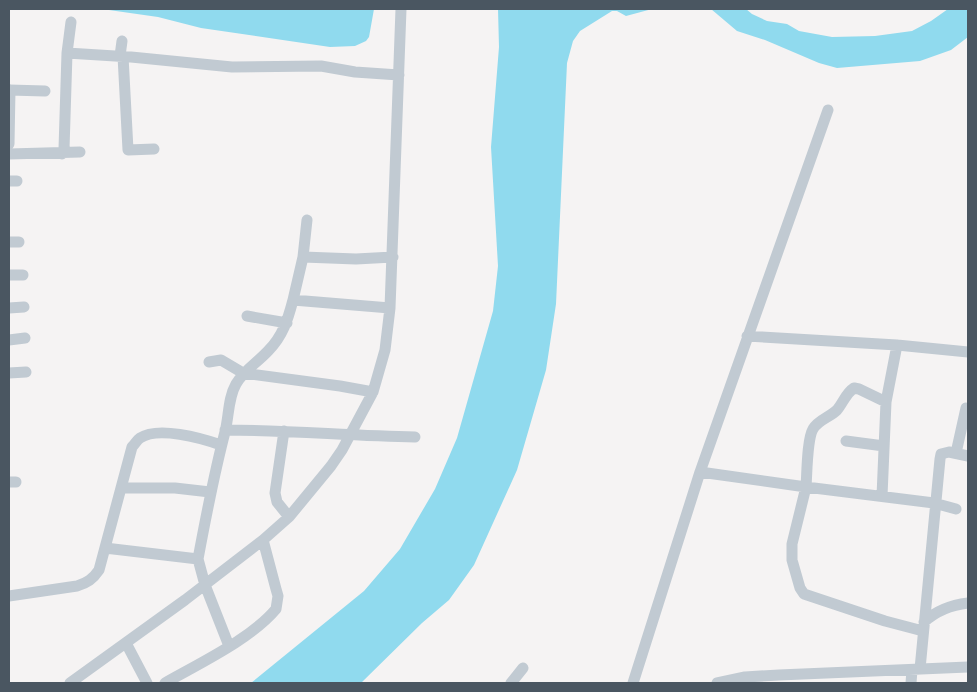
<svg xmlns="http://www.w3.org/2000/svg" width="977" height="692" font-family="Ubuntu,sans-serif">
  <rect width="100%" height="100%" fill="#f5f3f3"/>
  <path fill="#90daee" d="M 102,9 L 374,9 L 369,37 L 366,41 L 355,46 L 330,47 L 201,28 L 158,17 Z
    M 498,9 L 652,9 L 626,16 L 617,11 L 612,11 L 580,31 L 573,41 L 567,63 L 556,304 L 546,370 L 517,470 L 474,565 L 449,600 L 422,623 L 361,683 L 251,683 L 364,591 L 400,549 L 435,489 L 457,438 L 493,311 L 498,266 L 491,147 L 499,47 Z
    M 711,9 L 746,9 L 752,14 L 767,21 L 787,24 L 799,31 L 832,37 L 875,36 L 912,31 L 931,21 L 948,9 L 968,9 L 968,37 L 951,50 L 920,61 L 837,68 L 819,63 L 765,40 L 737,31 Z"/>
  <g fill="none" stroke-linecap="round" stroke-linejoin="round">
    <path stroke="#c1cad2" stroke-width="11" d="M 67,53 L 71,22
      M 120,56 L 122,41
      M 123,56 L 128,150 L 154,149
      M 9,90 L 45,91
      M 9,144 L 10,90
      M 9,154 L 80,152
      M 62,154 L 64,149 L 67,53 L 131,57 L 232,67 L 321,66 L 355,72 L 399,75
      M 9,181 L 17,181
      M 9,242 L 19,242
      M 303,257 L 356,259 L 393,257
      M 9,275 L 23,275
      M 293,300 L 303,257 L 307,220
      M 9,308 L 24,307
      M 247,316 L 287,323
      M 747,336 L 897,345 L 968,352
      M 9,340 L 25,338
      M 209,362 L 221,360 L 243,373 L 340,386 L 373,392
      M 9,373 L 26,372
      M 225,430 C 288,430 351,436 415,437
      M 284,431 L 275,493 L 277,502 L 289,517
      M 846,441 L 884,446
      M 956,453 L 966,408
      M 700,472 L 806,487 C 807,474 807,439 813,429 C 818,420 830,417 837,410 C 843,403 846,393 854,388 L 859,389 L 886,402
      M 9,482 L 16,482
      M 121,488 L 175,488 L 210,492
      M 882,496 L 886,402 L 897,345
      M 105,548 L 198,559 C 206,516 214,474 225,432 C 229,416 228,398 236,384 C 244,370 258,362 268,351 C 283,336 288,319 293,300 L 390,308
      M 198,559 L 205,585 L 229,646
      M 9,596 L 77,586 C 87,583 93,579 99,570 L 132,447 C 135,444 137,440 140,438 C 158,426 201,438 221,445
      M 924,622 C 937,610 951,605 968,603
      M 923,631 L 885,621 L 804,594 L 800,588 L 792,560 L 792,544 L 806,487 L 934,503 L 956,509
      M 126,643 L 147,683
      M 920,669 L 940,459 L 941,454 L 949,452 L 968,456
      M 70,683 L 185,600 L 263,540 L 289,517 L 331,466 L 342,450 L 373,392 L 385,350 L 390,308 L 401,9
      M 165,683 C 200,663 251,639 276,609 L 278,596 L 276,589 L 263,540
      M 511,683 L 523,668
      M 633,683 L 700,472 L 828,110
      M 717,683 L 745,677 L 779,675 L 968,667
      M 911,683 L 912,670"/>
  </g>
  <rect width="977" height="692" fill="none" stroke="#4a5661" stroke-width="20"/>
</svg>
